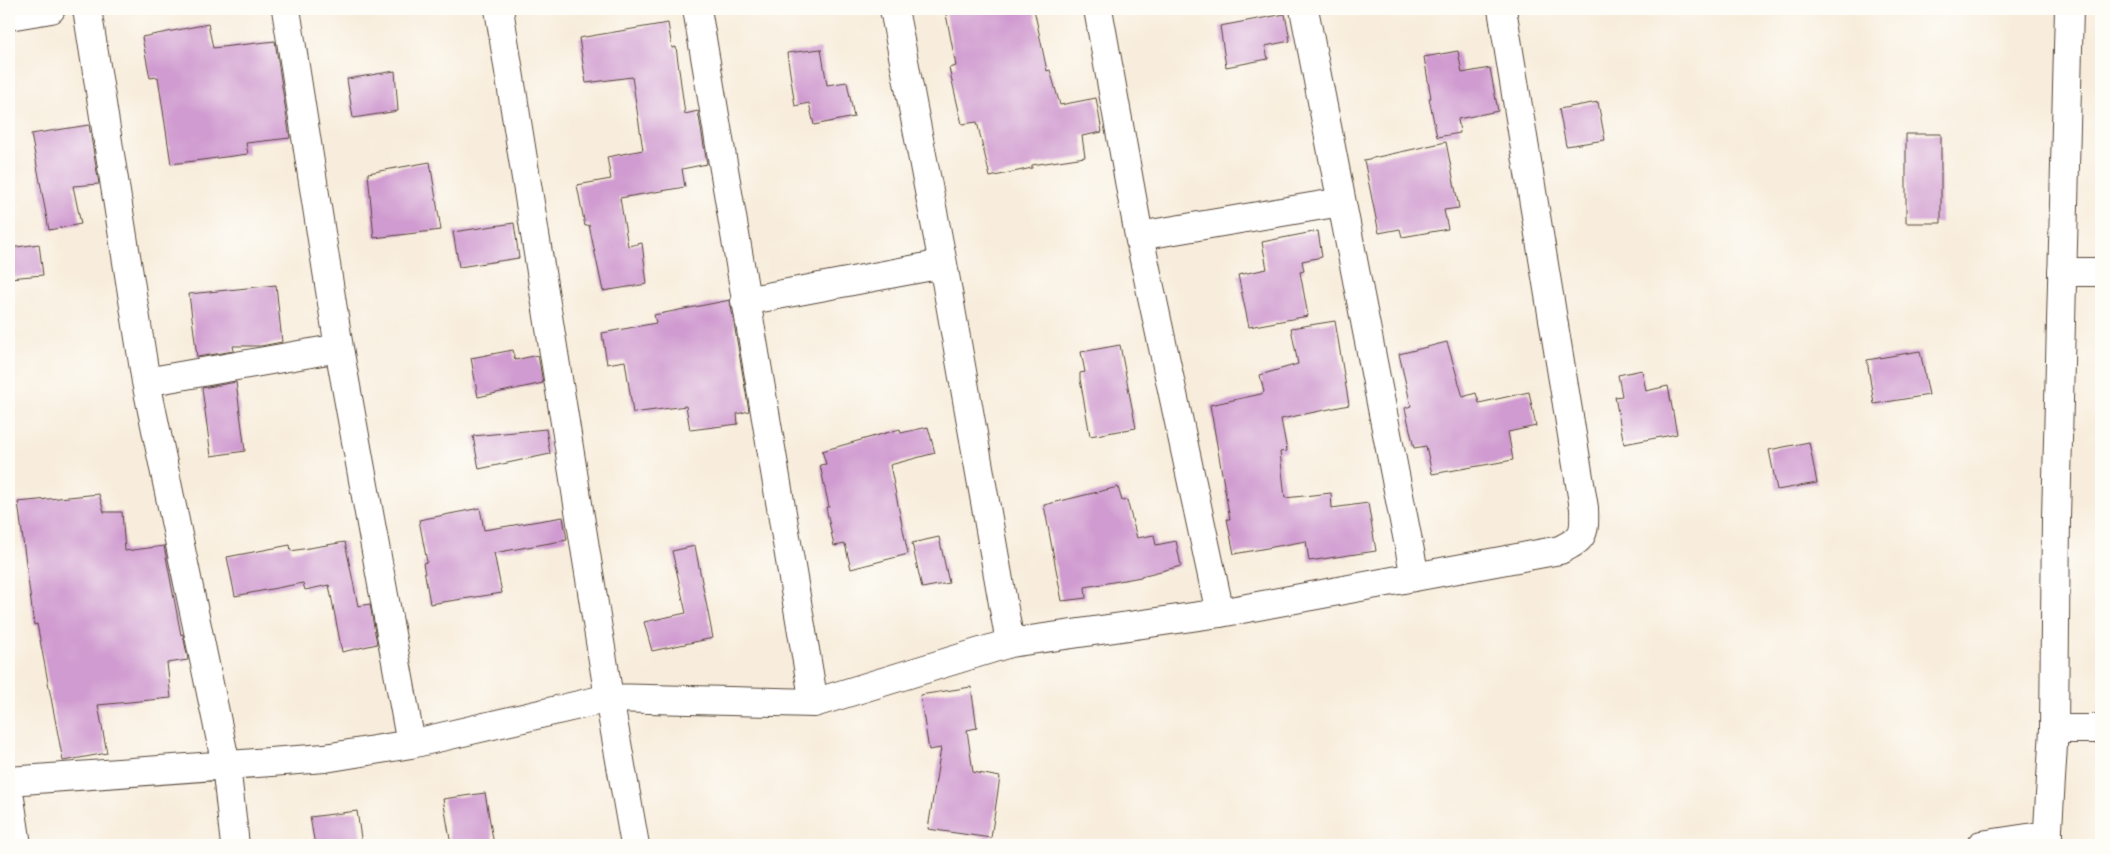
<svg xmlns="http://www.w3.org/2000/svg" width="2110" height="854" font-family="'Playpen Sans',sans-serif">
  <rect width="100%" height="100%" fill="#fdfcf7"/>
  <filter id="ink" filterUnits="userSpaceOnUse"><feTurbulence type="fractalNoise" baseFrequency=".02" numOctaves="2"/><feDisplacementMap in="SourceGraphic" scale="10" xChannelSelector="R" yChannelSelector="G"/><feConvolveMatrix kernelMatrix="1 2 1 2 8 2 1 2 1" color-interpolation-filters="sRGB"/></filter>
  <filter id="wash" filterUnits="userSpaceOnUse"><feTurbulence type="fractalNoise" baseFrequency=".0096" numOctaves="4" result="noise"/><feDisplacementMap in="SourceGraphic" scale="20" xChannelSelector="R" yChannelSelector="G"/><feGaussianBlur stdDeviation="1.12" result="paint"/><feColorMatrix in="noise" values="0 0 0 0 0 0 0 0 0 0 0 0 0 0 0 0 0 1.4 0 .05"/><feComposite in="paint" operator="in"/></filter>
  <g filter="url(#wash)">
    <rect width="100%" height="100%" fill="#f8eddc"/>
    <g id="blocks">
      <path fill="#d09bd0" d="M 945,9 L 1034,9 L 1047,71 L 1050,70 L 1060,105 L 1096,98 L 1102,132 L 1082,136 L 1085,157 L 1032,165 L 1032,168 L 990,177 L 977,122 L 962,124 L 949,68 L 956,66 Z
        M 1285,14 L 1290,41 L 1265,46 L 1268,59 L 1226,67 L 1220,26 Z
        M 668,23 L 672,48 L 676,47 L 685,114 L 698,111 L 707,164 L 682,169 L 685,187 L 620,198 L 628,246 L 642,243 L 647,284 L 603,291 L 589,225 L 585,226 L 577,185 L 611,179 L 607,157 L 643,150 L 632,77 L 586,83 L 579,38 Z
        M 208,24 L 213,48 L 275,41 L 290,138 L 246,143 L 248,154 L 171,164 L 158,77 L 150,78 L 142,37 Z
        M 821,49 L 827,85 L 847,82 L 854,117 L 814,125 L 809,103 L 795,106 L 787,53 Z
        M 1458,51 L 1462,73 L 1490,68 L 1498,111 L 1458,119 L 1460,133 L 1437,137 L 1429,98 L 1431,98 L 1424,57 Z
        M 395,71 L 398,111 L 353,118 L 347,79 Z
        M 1598,102 L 1605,140 L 1566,146 L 1559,109 Z
        M 89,125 L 99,184 L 73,186 L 81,224 L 49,230 L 31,134 Z
        M 1906,134 L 1941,134 L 1941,223 L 1906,223 Z
        M 1446,142 L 1459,208 L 1444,210 L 1448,229 L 1402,237 L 1400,229 L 1379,233 L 1364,160 Z
        M 430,162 L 441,230 L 374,238 L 368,173 Z
        M 514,223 L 519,258 L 459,267 L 453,232 Z
        M 1318,231 L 1322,257 L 1302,261 L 1304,271 L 1300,272 L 1308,316 L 1249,327 L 1238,275 L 1267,269 L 1262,242 Z
        M 39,244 L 43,275 L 9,278 L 9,248 Z
        M 276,285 L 282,342 L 261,346 L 233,346 L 234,351 L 197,357 L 189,294 Z
        M 730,300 L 749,411 L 737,414 L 738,424 L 690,430 L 686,406 L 633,413 L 625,361 L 607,364 L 602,333 L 656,323 L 654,315 Z
        M 1335,321 L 1349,405 L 1281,419 L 1287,451 L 1280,452 L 1285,498 L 1331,493 L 1332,508 L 1368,503 L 1376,551 L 1309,561 L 1306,541 L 1234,554 L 1227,519 L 1230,519 L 1210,405 L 1261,394 L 1264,392 L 1260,375 L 1298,364 L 1291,328 Z
        M 1447,342 L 1463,397 L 1476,393 L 1479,403 L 1529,392 L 1536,426 L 1508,432 L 1513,460 L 1432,474 L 1426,446 L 1414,448 L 1405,408 L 1411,406 L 1399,354 Z
        M 1120,345 L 1136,428 L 1090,436 L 1080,379 L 1080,373 L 1085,372 L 1081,352 Z
        M 513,350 L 515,360 L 538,355 L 543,383 L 478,397 L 471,358 Z
        M 1920,351 L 1929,395 L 1874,404 L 1867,360 Z
        M 1642,370 L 1646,391 L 1668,386 L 1677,434 L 1624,444 L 1615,397 L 1622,396 L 1618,375 Z
        M 236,382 L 245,451 L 211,456 L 202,388 Z
        M 928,427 L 935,453 L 890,465 L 908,554 L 851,569 L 845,544 L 834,546 L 826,507 L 829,507 L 820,465 L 826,464 L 822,451 L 900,429 L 901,433 Z
        M 546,429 L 550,454 L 479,469 L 473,436 Z
        M 1809,442 L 1817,483 L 1777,490 L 1769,450 Z
        M 1118,487 L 1122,501 L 1127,500 L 1137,538 L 1154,535 L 1156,545 L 1176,541 L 1181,566 L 1141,576 L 1141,577 L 1085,587 L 1086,598 L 1062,601 L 1044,505 Z
        M 99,494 L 104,512 L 122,512 L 125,551 L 164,546 L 181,635 L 183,634 L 188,660 L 167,663 L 171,698 L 98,705 L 107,753 L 63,761 L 37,624 L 34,625 L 18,502 Z
        M 480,508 L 484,530 L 563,517 L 567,540 L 494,553 L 502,593 L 430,604 L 423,563 L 427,562 L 419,520 Z
        M 939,537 L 949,583 L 922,588 L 912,543 Z
        M 345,542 L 358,606 L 370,604 L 377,644 L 342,652 L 329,585 L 305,590 L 303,583 L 235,596 L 227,557 L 290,545 L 291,551 Z
        M 695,546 L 713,638 L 652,651 L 644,622 L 686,613 L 672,551 Z
        M 971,687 L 977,728 L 967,730 L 973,772 L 1000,777 L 991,838 L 928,829 L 941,748 L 929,750 L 920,695 Z
        M 485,793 L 494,845 L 451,845 L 443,799 Z
        M 357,811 L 362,845 L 315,845 L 310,817 Z"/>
    </g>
  </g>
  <g filter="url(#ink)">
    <use href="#blocks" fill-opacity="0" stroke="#57473a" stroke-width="1"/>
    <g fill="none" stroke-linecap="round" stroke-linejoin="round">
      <defs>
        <path id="minor" d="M 87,9 L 146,382 L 226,765 L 235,845
          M 286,9 L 339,348 L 411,744
          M 499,9 L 609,698 L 635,845
          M 697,9 L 814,703
          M 894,9 L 943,264 L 1010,643
          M 1098,9 L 1139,236 L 1220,613
          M 1304,9 L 1415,577
          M 9,16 L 51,9
          M 1139,236 L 1341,202
          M 2062,272 L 2101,272
          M 745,301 L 943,264
          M 146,382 L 339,348
          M 2054,729 L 2101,729
          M 9,781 L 325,758 L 411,744 L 609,698 L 814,703 L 1010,643 L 1220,613 L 1560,550 C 1584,538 1585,535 1584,508 L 1502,9
          M 9,792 L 17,845
          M 1981,845 L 2048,835"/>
        <path id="tertiary" d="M 2047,845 L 2054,729 L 2056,518 L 2069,9"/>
      </defs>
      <use href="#minor" stroke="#57473a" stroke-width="30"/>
      <use href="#tertiary" stroke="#57473a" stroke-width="30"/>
      <use href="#minor" stroke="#fff" stroke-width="28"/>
      <use href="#tertiary" stroke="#fff" stroke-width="28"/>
    </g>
  </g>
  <rect width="2110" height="854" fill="none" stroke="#fdfcf7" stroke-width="30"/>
</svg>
